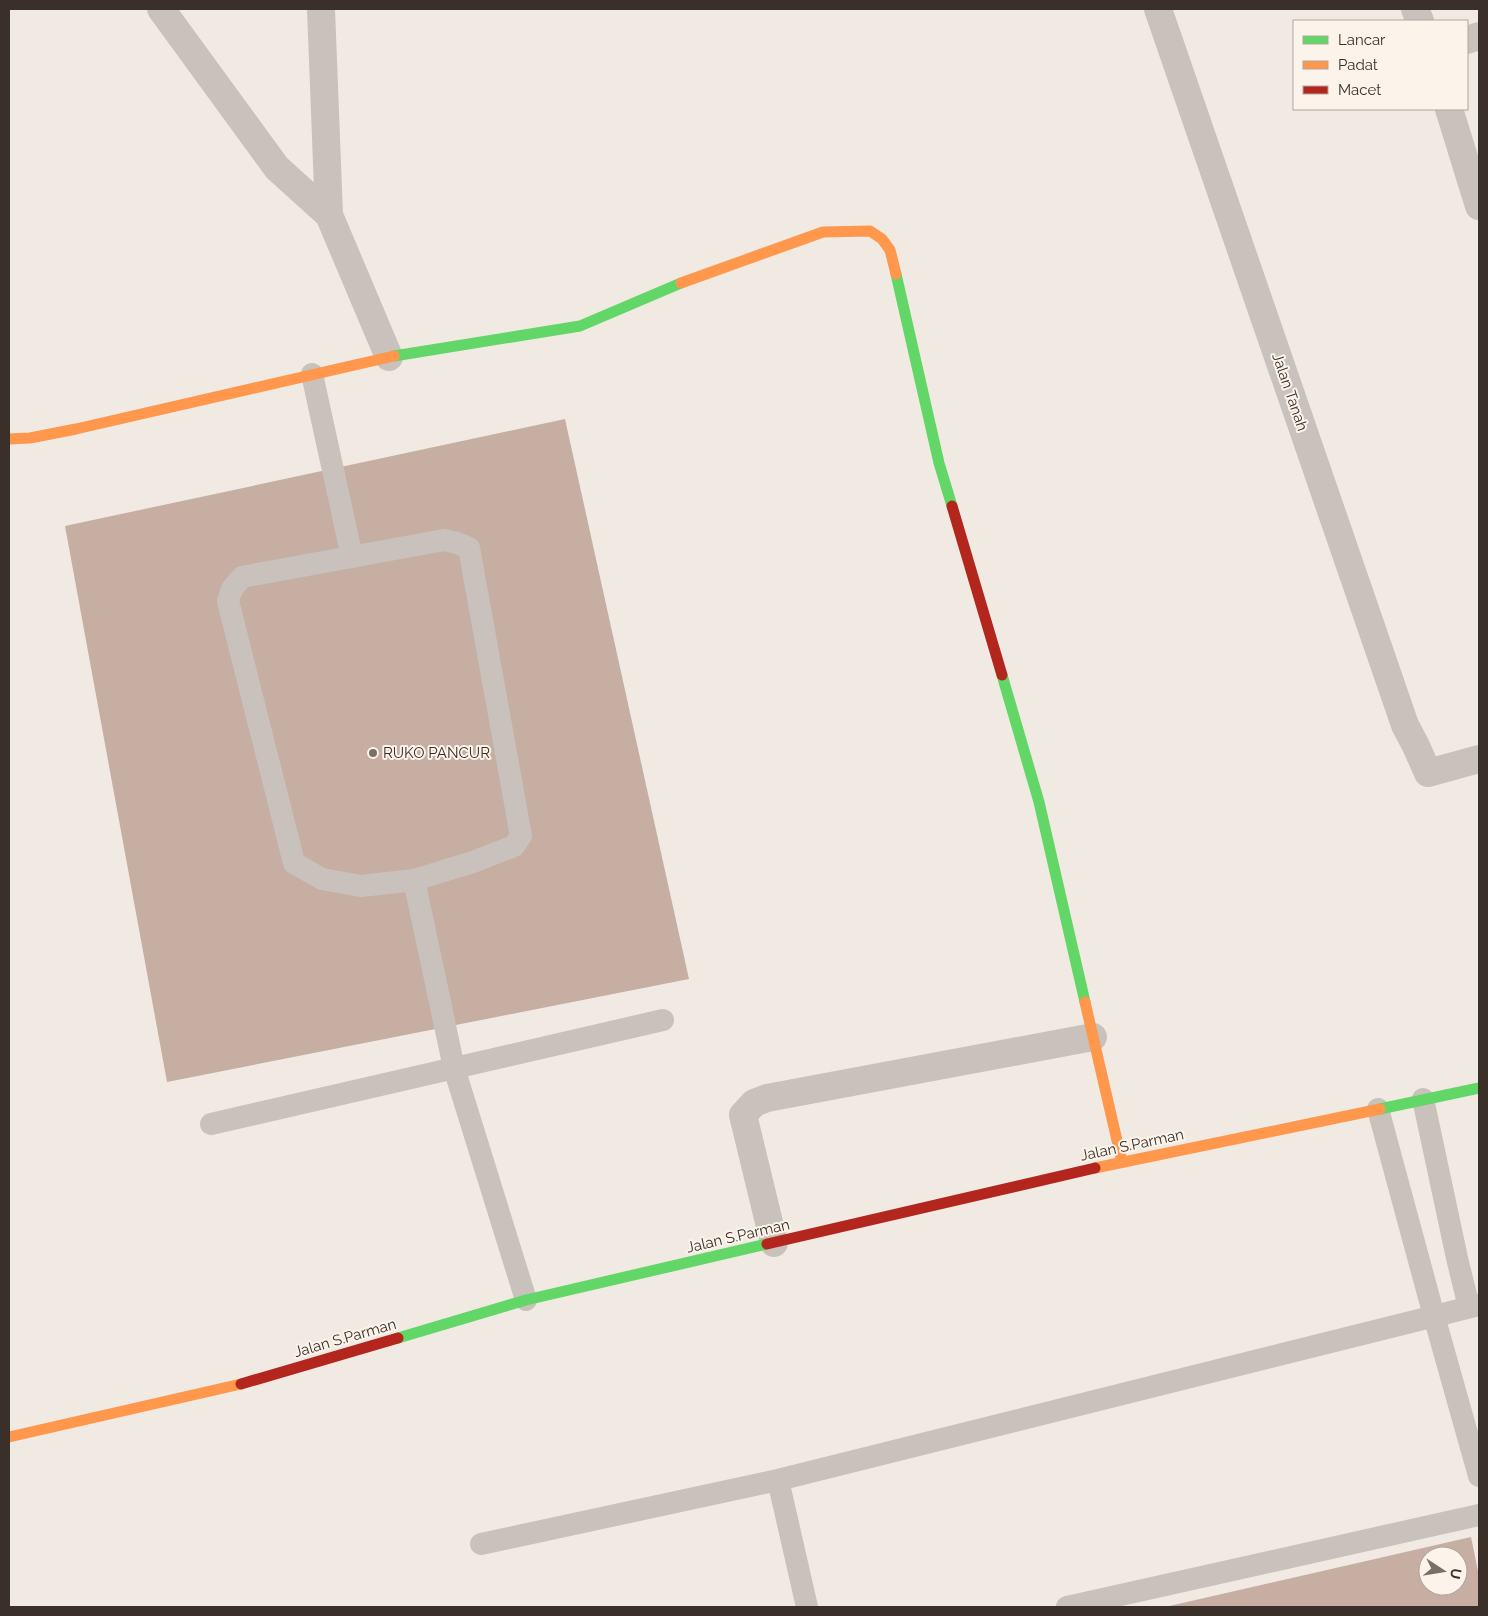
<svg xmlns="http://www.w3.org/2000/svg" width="1488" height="1616" font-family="Raleway,sans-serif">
  <rect width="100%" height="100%" fill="#f0eae3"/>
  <path fill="#c6aea3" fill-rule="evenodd" d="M 565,419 L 689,979 L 167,1082 L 65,526 Z
    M 1471,1537 L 1479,1576 L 1479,1607 L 1165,1607 ZM 1428,1556 L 1458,1556 L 1458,1586 L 1428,1586 Z"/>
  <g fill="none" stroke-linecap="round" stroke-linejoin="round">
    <path stroke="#c9c2bc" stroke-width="22" d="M 312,374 L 352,557
      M 414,880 L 473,862 L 514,846 L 521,836 L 469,548 L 457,543 L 444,540 L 242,577 L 232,589 L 228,601 L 294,863 L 322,879 L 361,886 L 414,880 L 454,1068 L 526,1300
      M 1423,1099 L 1457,1258 L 1469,1307
      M 1378,1109 L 1434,1316 L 1479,1476
      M 211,1124 L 663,1020
      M 778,1480 L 807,1607
      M 481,1544 L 778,1480 L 1479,1305
      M 1067,1607 L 1479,1515"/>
    <path stroke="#c9c2bc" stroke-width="28" d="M 161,9 L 277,168 L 329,215
      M 321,9 L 329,215 L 389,357
      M 1158,9 L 1405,725 L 1416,746 L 1428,773 L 1479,759
      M 1415,9 L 1420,21
      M 1467,40 L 1479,36
      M 1449,109 L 1479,206
      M 774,1243 L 743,1115 L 754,1103 L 767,1098 L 1093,1037"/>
    <path stroke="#63d668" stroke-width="11" d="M 896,274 L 939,463 L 952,506
      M 394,356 L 580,326 L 681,283
      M 1002,675 L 1039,802 L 1085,1002
      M 1380,1109 L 1479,1088
      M 398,1338 L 526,1300 L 767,1244"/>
    <path stroke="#ff974d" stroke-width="11" d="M 681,283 L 823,232 L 870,231 L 882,239 L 890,250 L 896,274
      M 9,439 L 30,438 L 76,429 L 394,356
      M 1085,1002 L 1122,1162
      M 1095,1168 L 1380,1109
      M 9,1437 L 241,1384"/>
    <path stroke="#b3261e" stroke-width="11" d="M 952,506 L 1002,675
      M 767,1244 L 1095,1168
      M 241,1384 L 398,1338"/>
  </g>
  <circle fill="#7a706a" stroke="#fcf4eb" stroke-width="2" cx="373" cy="753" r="5"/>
  <g text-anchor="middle" stroke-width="4" stroke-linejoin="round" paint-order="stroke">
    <g font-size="15" fill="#3b2f29" stroke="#fcf4eb">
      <text transform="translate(1290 392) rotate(71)" y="5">Jalan Tanah</text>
      <text transform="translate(1132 1145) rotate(-12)" y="5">Jalan S.Parman</text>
      <text transform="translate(738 1236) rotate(-13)" y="5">Jalan S.Parman</text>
      <text transform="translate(345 1338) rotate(-16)" y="5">Jalan S.Parman</text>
    </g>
    <g font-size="15" fill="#3b2f29" stroke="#fcf4eb" text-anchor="start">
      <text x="383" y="758">RUKO PANCUR</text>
    </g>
  </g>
  <rect width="1488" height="1616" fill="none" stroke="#3b2f29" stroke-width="20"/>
  <rect x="1293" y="20" width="175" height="90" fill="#fcf4eb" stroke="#afa59d"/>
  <rect x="1303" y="36" width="25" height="8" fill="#63d668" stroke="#afa59d"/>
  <text x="1338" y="45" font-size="15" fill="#3b2f29">Lancar</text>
  <rect x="1303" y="61" width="25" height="8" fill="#ff974d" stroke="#afa59d"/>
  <text x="1338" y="70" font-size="15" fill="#3b2f29">Padat</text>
  <rect x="1303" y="86" width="25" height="8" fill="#b3261e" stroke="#afa59d"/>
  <text x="1338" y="95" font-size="15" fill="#3b2f29">Macet</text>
  <g transform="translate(1443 1571) rotate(102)"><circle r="24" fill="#fcf4eb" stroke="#afa59d"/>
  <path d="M0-4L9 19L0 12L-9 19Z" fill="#7a706a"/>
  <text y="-8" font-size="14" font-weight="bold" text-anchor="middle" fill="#3b2f29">U</text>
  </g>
</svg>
